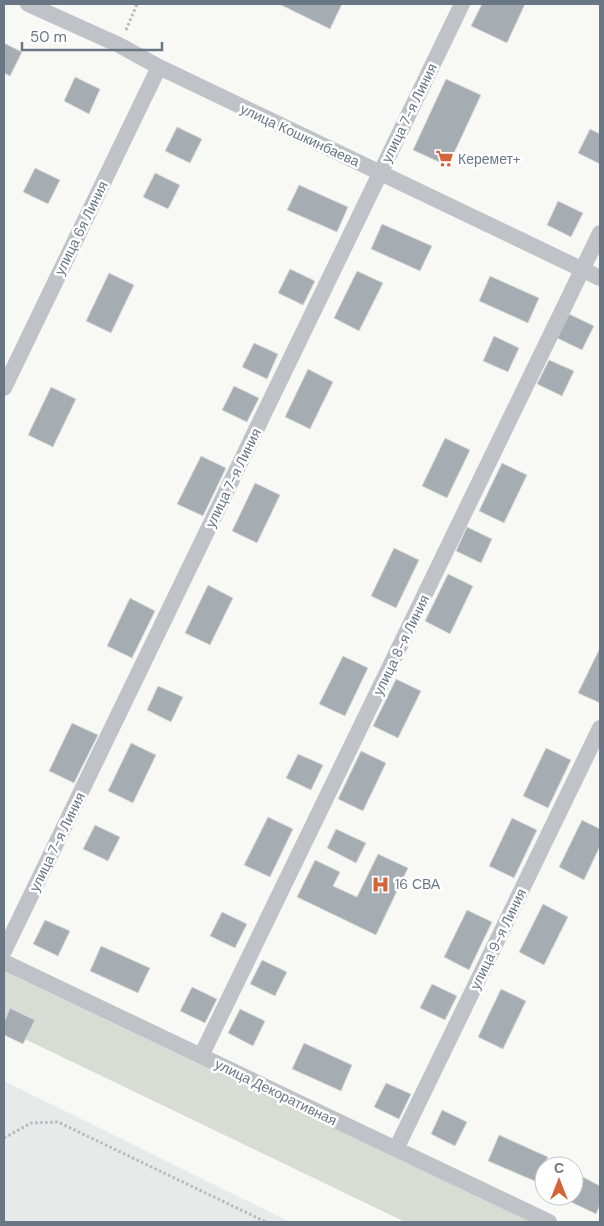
<svg xmlns="http://www.w3.org/2000/svg" width="604" height="1226" font-family="'DM Sans',sans-serif">
  <rect width="100%" height="100%" fill="#f8f8f5"/>
  <path fill="#e8eae9" d="M 4,1081 L 290,1222 L 4,1222 Z"/>
  <path fill="#d7dcd5" d="M 4,971 L 531,1222 L 405,1222 L 4,1029 Z"/>
  <path fill="#a5adb3" stroke="#d9d9d8" d="M 279,4 L 342,4 L 330,29 Z
    M 482,4 L 525,4 L 507,43 L 471,26 Z
    M 4,43 L 22,52 L 10,76 L 4,73 Z
    M 75,77 L 100,89 L 89,114 L 64,101 Z
    M 446,79 L 481,95 L 448,166 L 413,150 Z
    M 177,127 L 202,139 L 190,163 L 165,151 Z
    M 590,129 L 600,134 L 600,164 L 578,153 Z
    M 35,168 L 60,180 L 48,204 L 23,192 Z
    M 155,173 L 180,185 L 168,209 L 143,197 Z
    M 299,185 L 348,207 L 337,232 L 287,210 Z
    M 558,201 L 583,213 L 571,237 L 547,225 Z
    M 382,224 L 432,246 L 420,271 L 371,249 Z
    M 290,269 L 315,281 L 303,305 L 278,293 Z
    M 357,271 L 383,283 L 359,331 L 334,318 Z
    M 109,273 L 134,285 L 111,333 L 86,321 Z
    M 490,276 L 539,298 L 528,323 L 479,301 Z
    M 569,314 L 594,326 L 582,350 L 557,338 Z
    M 494,336 L 519,348 L 508,372 L 483,361 Z
    M 254,343 L 278,354 L 267,379 L 242,367 Z
    M 549,360 L 574,371 L 562,396 L 537,384 Z
    M 308,369 L 333,382 L 310,429 L 285,417 Z
    M 234,386 L 259,398 L 247,422 L 222,410 Z
    M 51,387 L 76,399 L 53,447 L 28,435 Z
    M 445,438 L 470,450 L 447,498 L 422,486 Z
    M 201,456 L 226,468 L 203,516 L 177,504 Z
    M 502,463 L 527,475 L 504,523 L 479,511 Z
    M 255,483 L 280,495 L 257,543 L 232,531 Z
    M 467,527 L 492,539 L 481,563 L 456,551 Z
    M 394,548 L 419,560 L 396,608 L 371,596 Z
    M 448,574 L 473,586 L 450,634 L 425,621 Z
    M 208,585 L 233,598 L 210,645 L 185,633 Z
    M 130,598 L 155,611 L 132,658 L 107,646 Z
    M 600,648 L 600,703 L 578,693 Z
    M 343,656 L 368,668 L 345,716 L 319,704 Z
    M 396,679 L 421,691 L 398,738 L 373,726 Z
    M 158,686 L 183,697 L 171,722 L 147,710 Z
    M 72,723 L 98,735 L 74,783 L 49,771 Z
    M 131,743 L 156,755 L 133,803 L 108,791 Z
    M 546,748 L 571,760 L 548,808 L 523,796 Z
    M 361,751 L 386,763 L 363,811 L 338,799 Z
    M 298,754 L 323,765 L 311,790 L 286,778 Z
    M 268,817 L 293,829 L 270,877 L 244,865 Z
    M 512,818 L 537,830 L 514,878 L 489,866 Z
    M 582,820 L 600,829 L 600,846 L 584,880 L 559,867 Z
    M 95,825 L 120,837 L 108,861 L 83,849 Z
    M 336,829 L 366,843 L 356,863 L 327,848 Z
    M 378,854 L 408,868 L 376,935 L 297,897 L 315,860 L 340,872 L 333,886 L 357,897 Z
    M 543,904 L 568,917 L 544,965 L 519,952 Z
    M 467,910 L 492,922 L 469,970 L 444,957 Z
    M 222,912 L 247,924 L 235,948 L 210,936 Z
    M 45,920 L 70,931 L 58,956 L 33,944 Z
    M 101,946 L 150,968 L 138,993 L 90,971 Z
    M 262,960 L 287,972 L 275,996 L 250,984 Z
    M 432,984 L 457,996 L 445,1020 L 420,1008 Z
    M 192,987 L 217,999 L 205,1023 L 180,1011 Z
    M 501,989 L 526,1001 L 503,1049 L 478,1037 Z
    M 10,1008 L 35,1020 L 23,1044 L 4,1035 L 4,1022 Z
    M 240,1009 L 265,1021 L 253,1046 L 228,1033 Z
    M 304,1043 L 352,1065 L 341,1091 L 292,1069 Z
    M 386,1083 L 411,1094 L 399,1119 L 374,1107 Z
    M 442,1110 L 467,1122 L 455,1146 L 431,1134 Z
    M 499,1135 L 548,1157 L 537,1182 L 488,1161 Z
    M 583,1177 L 600,1186 L 600,1205 L 596,1214 L 571,1202 Z"/>
  <g fill="none" stroke-linecap="round" stroke-linejoin="round">
    <path stroke="#b8bbbe" stroke-width="3" stroke-dasharray="2.5 2.5" stroke-linecap="butt" d="M 126,30 L 137,4
      M 4,1138 L 31,1123 L 58,1122 L 266,1222"/>
    <path stroke="#bfc3c7" stroke-width="16" d="M 28,4 L 119,45 L 159,67 L 600,278
      M 4,388 L 159,67
      M 4,951 L 462,4
      M 4,962 L 549,1222
      M 201,1056 L 600,233
      M 396,1149 L 600,728"/>
  </g>
  <defs>
    <symbol id="supermarket-bare" viewBox="-9 -9 18 18"><path d="M-6-5.5h2.5l.6 2H6L4.5 2H-2.5L-4.4-4H-6ZM-1.5 3.2a1.3 1.3 0 1 0 .1 0ZM3 3.2a1.3 1.3 0 1 0 .1 0Z" fill="#d46439" stroke="#fff" stroke-width="2.5" paint-order="stroke"/></symbol>
    <symbol id="hospital-bare" viewBox="-9 -9 18 18"><path d="M-5-5h3v3.5h4V-5h3V5h-3V1.5h-4V5h-3Z" fill="#d46439" stroke="#fff" stroke-width="2.5" paint-order="stroke"/></symbol>
  </defs>
  <g fill-rule="evenodd">
    <use href="#supermarket-bare" x="432" y="146" width="25" height="25"/>
    <use href="#hospital-bare" x="368" y="872" width="25" height="25"/>
  </g>
  <g text-anchor="middle" stroke-width="5" stroke-linejoin="round" paint-order="stroke">
    <g font-size="14" fill="#697784" stroke="#fff">
      <text transform="translate(409 113) rotate(-64)" y="5">улица 7-я Линия</text>
      <text transform="translate(300 135) rotate(25)" y="5">улица Кошкинбаева</text>
      <text transform="translate(81 228) rotate(-64)" y="5">улица 6я Линия</text>
      <text transform="translate(233 478) rotate(-64)" y="5">улица 7-я Линия</text>
      <text transform="translate(401 645) rotate(-64)" y="5">улица 8-я Линия</text>
      <text transform="translate(57 842) rotate(-64)" y="5">улица 7-я Линия</text>
      <text transform="translate(498 939) rotate(-64)" y="5">улица 9-я Линия</text>
      <text transform="translate(276 1092) rotate(26)" y="5">улица Декоративная</text>
    </g>
    <g font-size="14" fill="#697784" stroke="#fff" text-anchor="start">
      <text x="458" y="164">Керемет+</text>
      <text x="395" y="889">16 СВА</text>
    </g>
  </g>
  <rect width="604" height="1226" fill="none" stroke="#697784" stroke-width="10"/>
  <g transform="translate(559 1181)"><circle r="24" fill="#ffffff" stroke="#c3c9ce"/>
  <path d="M0-4L9 19L0 12L-9 19Z" fill="#d46439"/>
  <text y="-8" font-size="14" font-weight="bold" text-anchor="middle" fill="#697784">С</text>
  </g>
  <path d="M22 42v8h140v-8" fill="none" stroke="#697784" stroke-width="2.5"/>
  <text x="30" y="42" font-size="15" fill="#697784" stroke="#ffffff" stroke-width="4" paint-order="stroke">50 m</text>
</svg>
